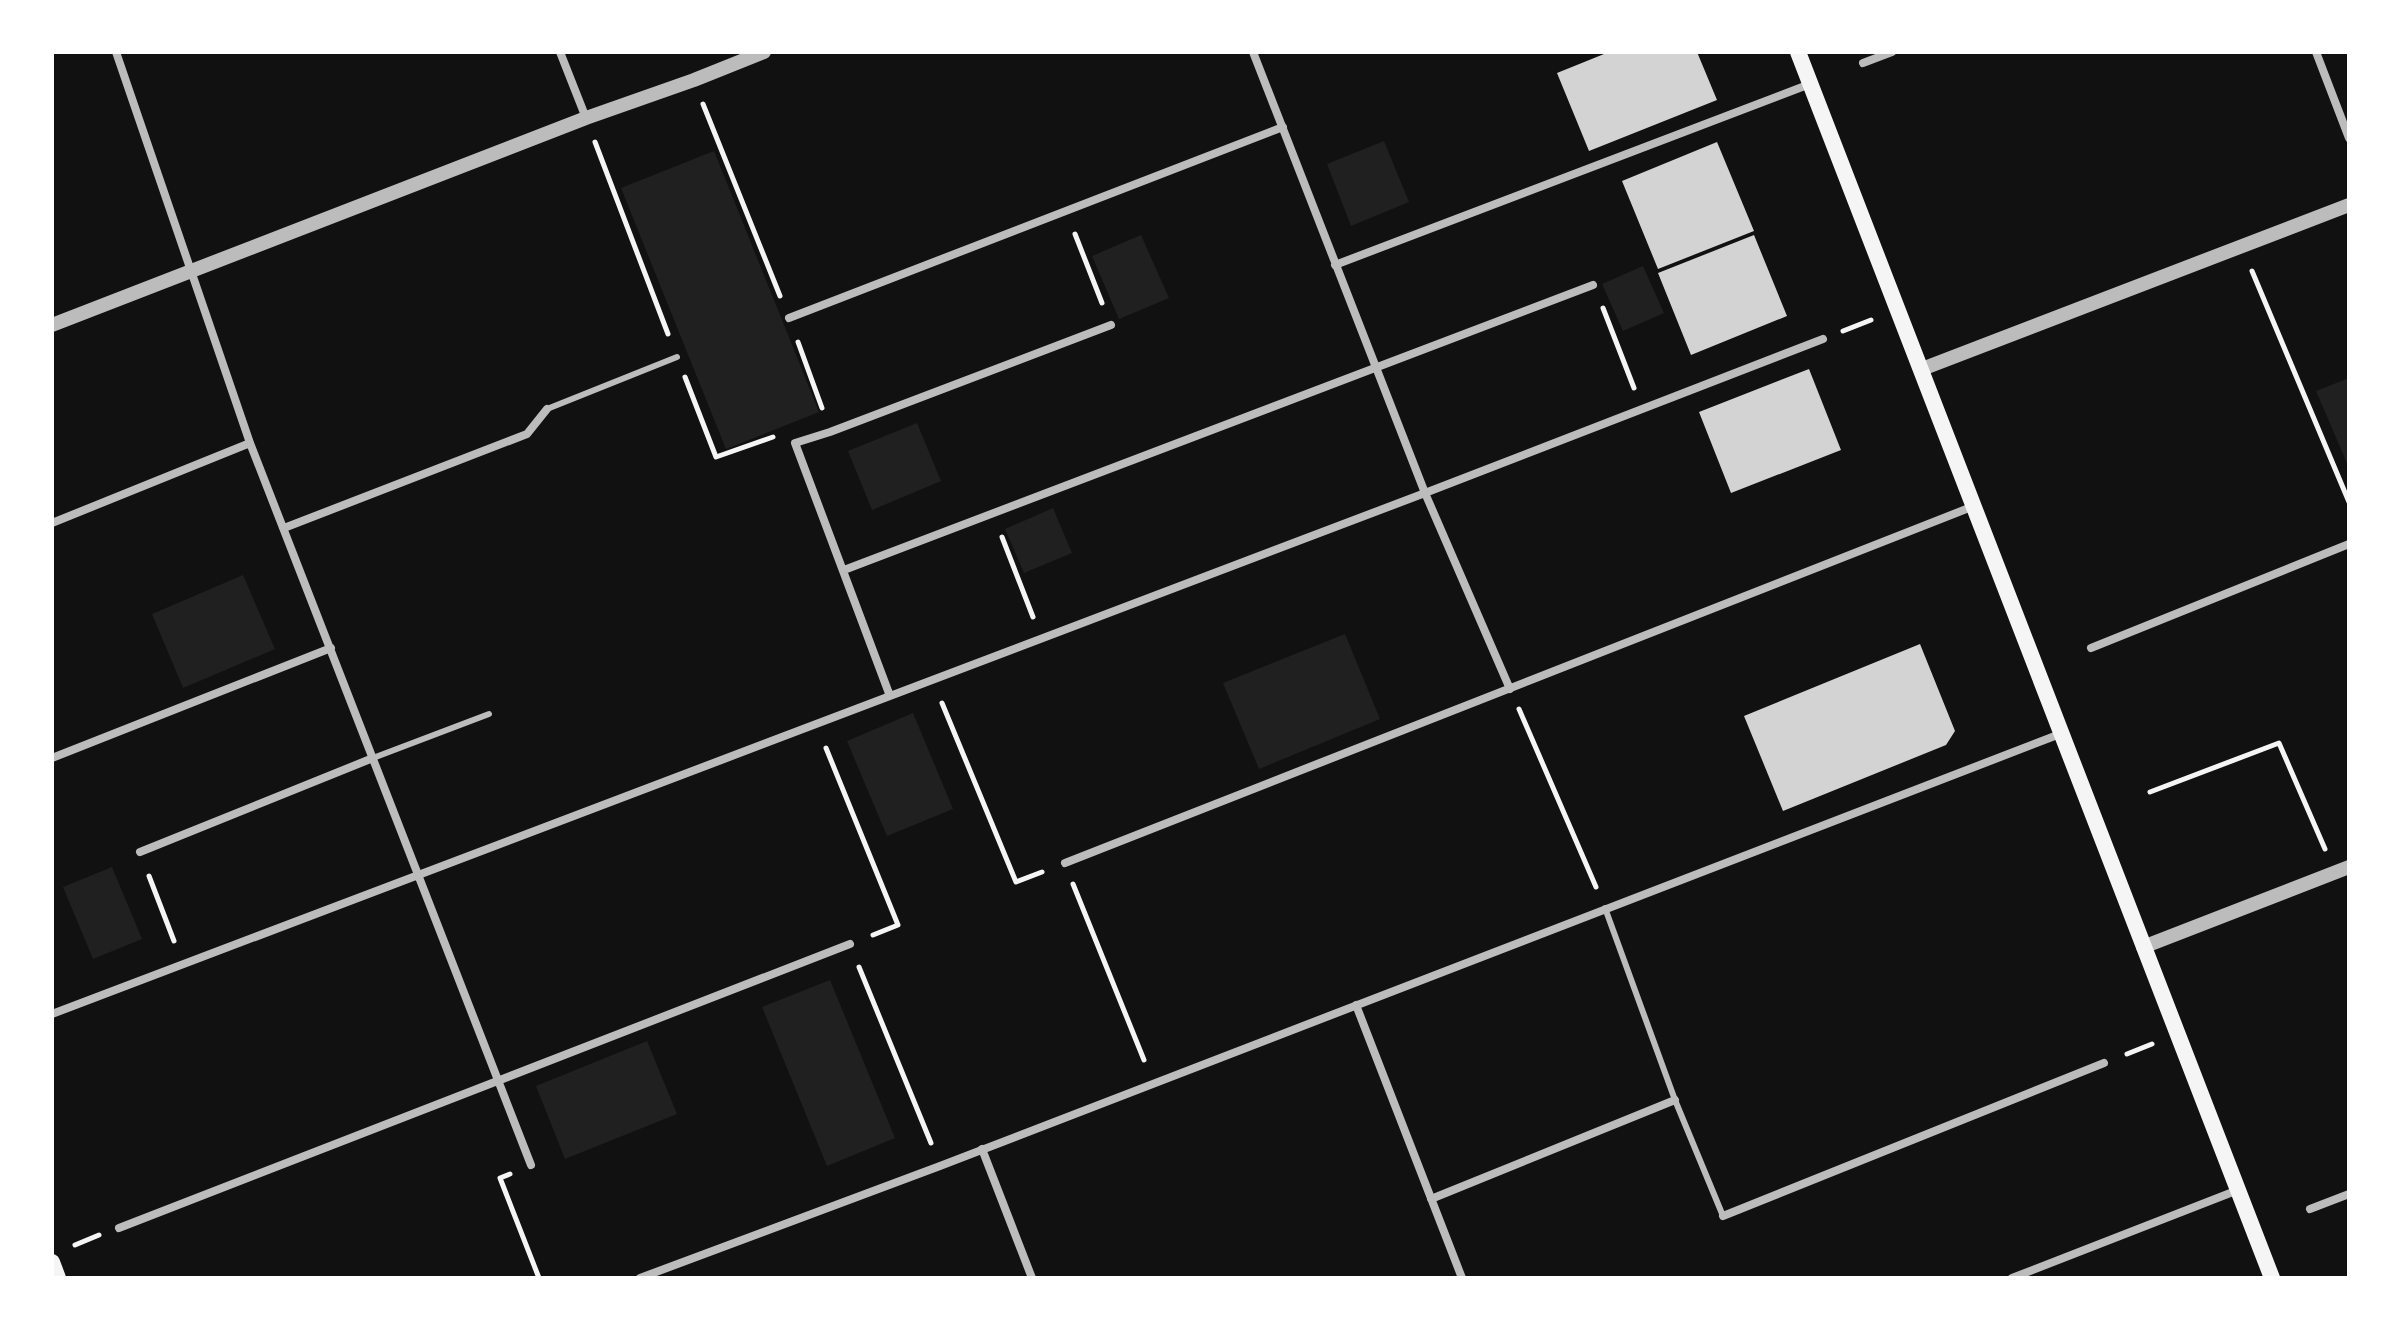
<svg xmlns="http://www.w3.org/2000/svg" width="2401" height="1330" font-family="'Noto Serif',serif">
  <rect width="100%" height="100%" fill="#111"/>
  <path fill="#202020" d="M 1384,141 L 1409,202 L 1351,226 L 1327,164 Z
    M 714,151 L 819,412 L 726,449 L 621,188 Z
    M 1141,235 L 1169,298 L 1119,319 L 1092,256 Z
    M 1643,266 L 1664,313 L 1623,331 L 1602,284 Z
    M 2349,378 L 2349,468 L 2316,391 Z
    M 917,423 L 941,481 L 872,510 L 848,451 Z
    M 1053,508 L 1072,553 L 1024,573 L 1005,529 Z
    M 243,575 L 275,649 L 183,688 L 152,614 Z
    M 1345,634 L 1380,719 L 1259,769 L 1223,683 Z
    M 913,713 L 953,809 L 887,836 L 847,741 Z
    M 112,867 L 142,939 L 93,959 L 63,887 Z
    M 830,980 L 895,1138 L 827,1166 L 762,1007 Z
    M 647,1041 L 677,1114 L 565,1159 L 536,1086 Z"/>
  <path fill="#d3d3d3" d="M 1609,52 L 1697,52 L 1717,100 L 1589,151 L 1557,73 Z
    M 1717,142 L 1754,231 L 1658,269 L 1622,181 Z
    M 1754,235 L 1787,316 L 1691,355 L 1658,273 Z
    M 1809,369 L 1841,450 L 1731,493 L 1699,412 Z
    M 1920,644 L 1955,731 L 1946,745 L 1783,811 L 1744,716 Z"/>
  <g fill="none" stroke-linecap="round" stroke-linejoin="round">
    <path stroke="#f5f5f5" stroke-width="5" d="M 703,104 L 780,296
      M 595,142 L 668,334
      M 1075,234 L 1102,303
      M 2252,271 L 2349,502
      M 1603,308 L 1634,388
      M 1843,331 L 1871,320
      M 798,342 L 822,408
      M 685,377 L 716,457 L 773,437
      M 1002,537 L 1033,617
      M 942,703 L 1016,882 L 1042,872
      M 1519,709 L 1596,887
      M 826,748 L 898,925 L 873,935
      M 2150,792 L 2279,743 L 2325,849
      M 149,876 L 174,941
      M 1073,884 L 1144,1060
      M 859,967 L 931,1143
      M 2127,1054 L 2152,1044
      M 510,1174 L 500,1178 L 539,1278
      M 75,1245 L 99,1235"/>
    <path stroke="#bcbcbc" stroke-width="6" d="M 547,409 L 677,357
      M 373,758 L 489,714
      M 1605,908 L 1675,1100 L 1723,1216"/>
    <path stroke="#bcbcbc" stroke-width="8" d="M 116,52 L 250,443 L 531,1165
      M 560,52 L 586,118
      M 1253,52 L 1425,493 L 1510,689
      M 2316,52 L 2349,138
      M 1863,63 L 1892,52
      M 1335,265 L 1810,84
      M 789,318 L 1283,127
      M 52,523 L 250,443
      M 284,528 L 527,434 L 547,409
      M 844,570 L 1593,285
      M 2091,648 L 2349,544
      M 890,696 L 795,443 L 830,432 L 1111,325
      M 52,758 L 331,648
      M 140,852 L 373,758
      M 1065,863 L 1974,506
      M 1356,1005 L 1462,1278
      M 52,1014 L 1425,493 L 1823,339
      M 982,1149 L 1032,1278
      M 1431,1199 L 1675,1100
      M 2310,1209 L 2349,1194
      M 1723,1216 L 2104,1063
      M 119,1228 L 850,944
      M 640,1278 L 940,1166 L 2060,734
      M 2012,1278 L 2238,1190"/>
    <path stroke="#bcbcbc" stroke-width="14" d="M 52,325 L 586,118 L 694,80 L 764,52
      M 1922,369 L 2349,205
      M 2143,947 L 2349,867"/>
    <path stroke="#f5f5f5" stroke-width="16" d="M 1798,52 L 2272,1278
      M 52,1262 L 58,1278"/>
  </g>
  <rect width="2401" height="1330" fill="none" stroke="#ffffff" stroke-width="108"/>
</svg>
